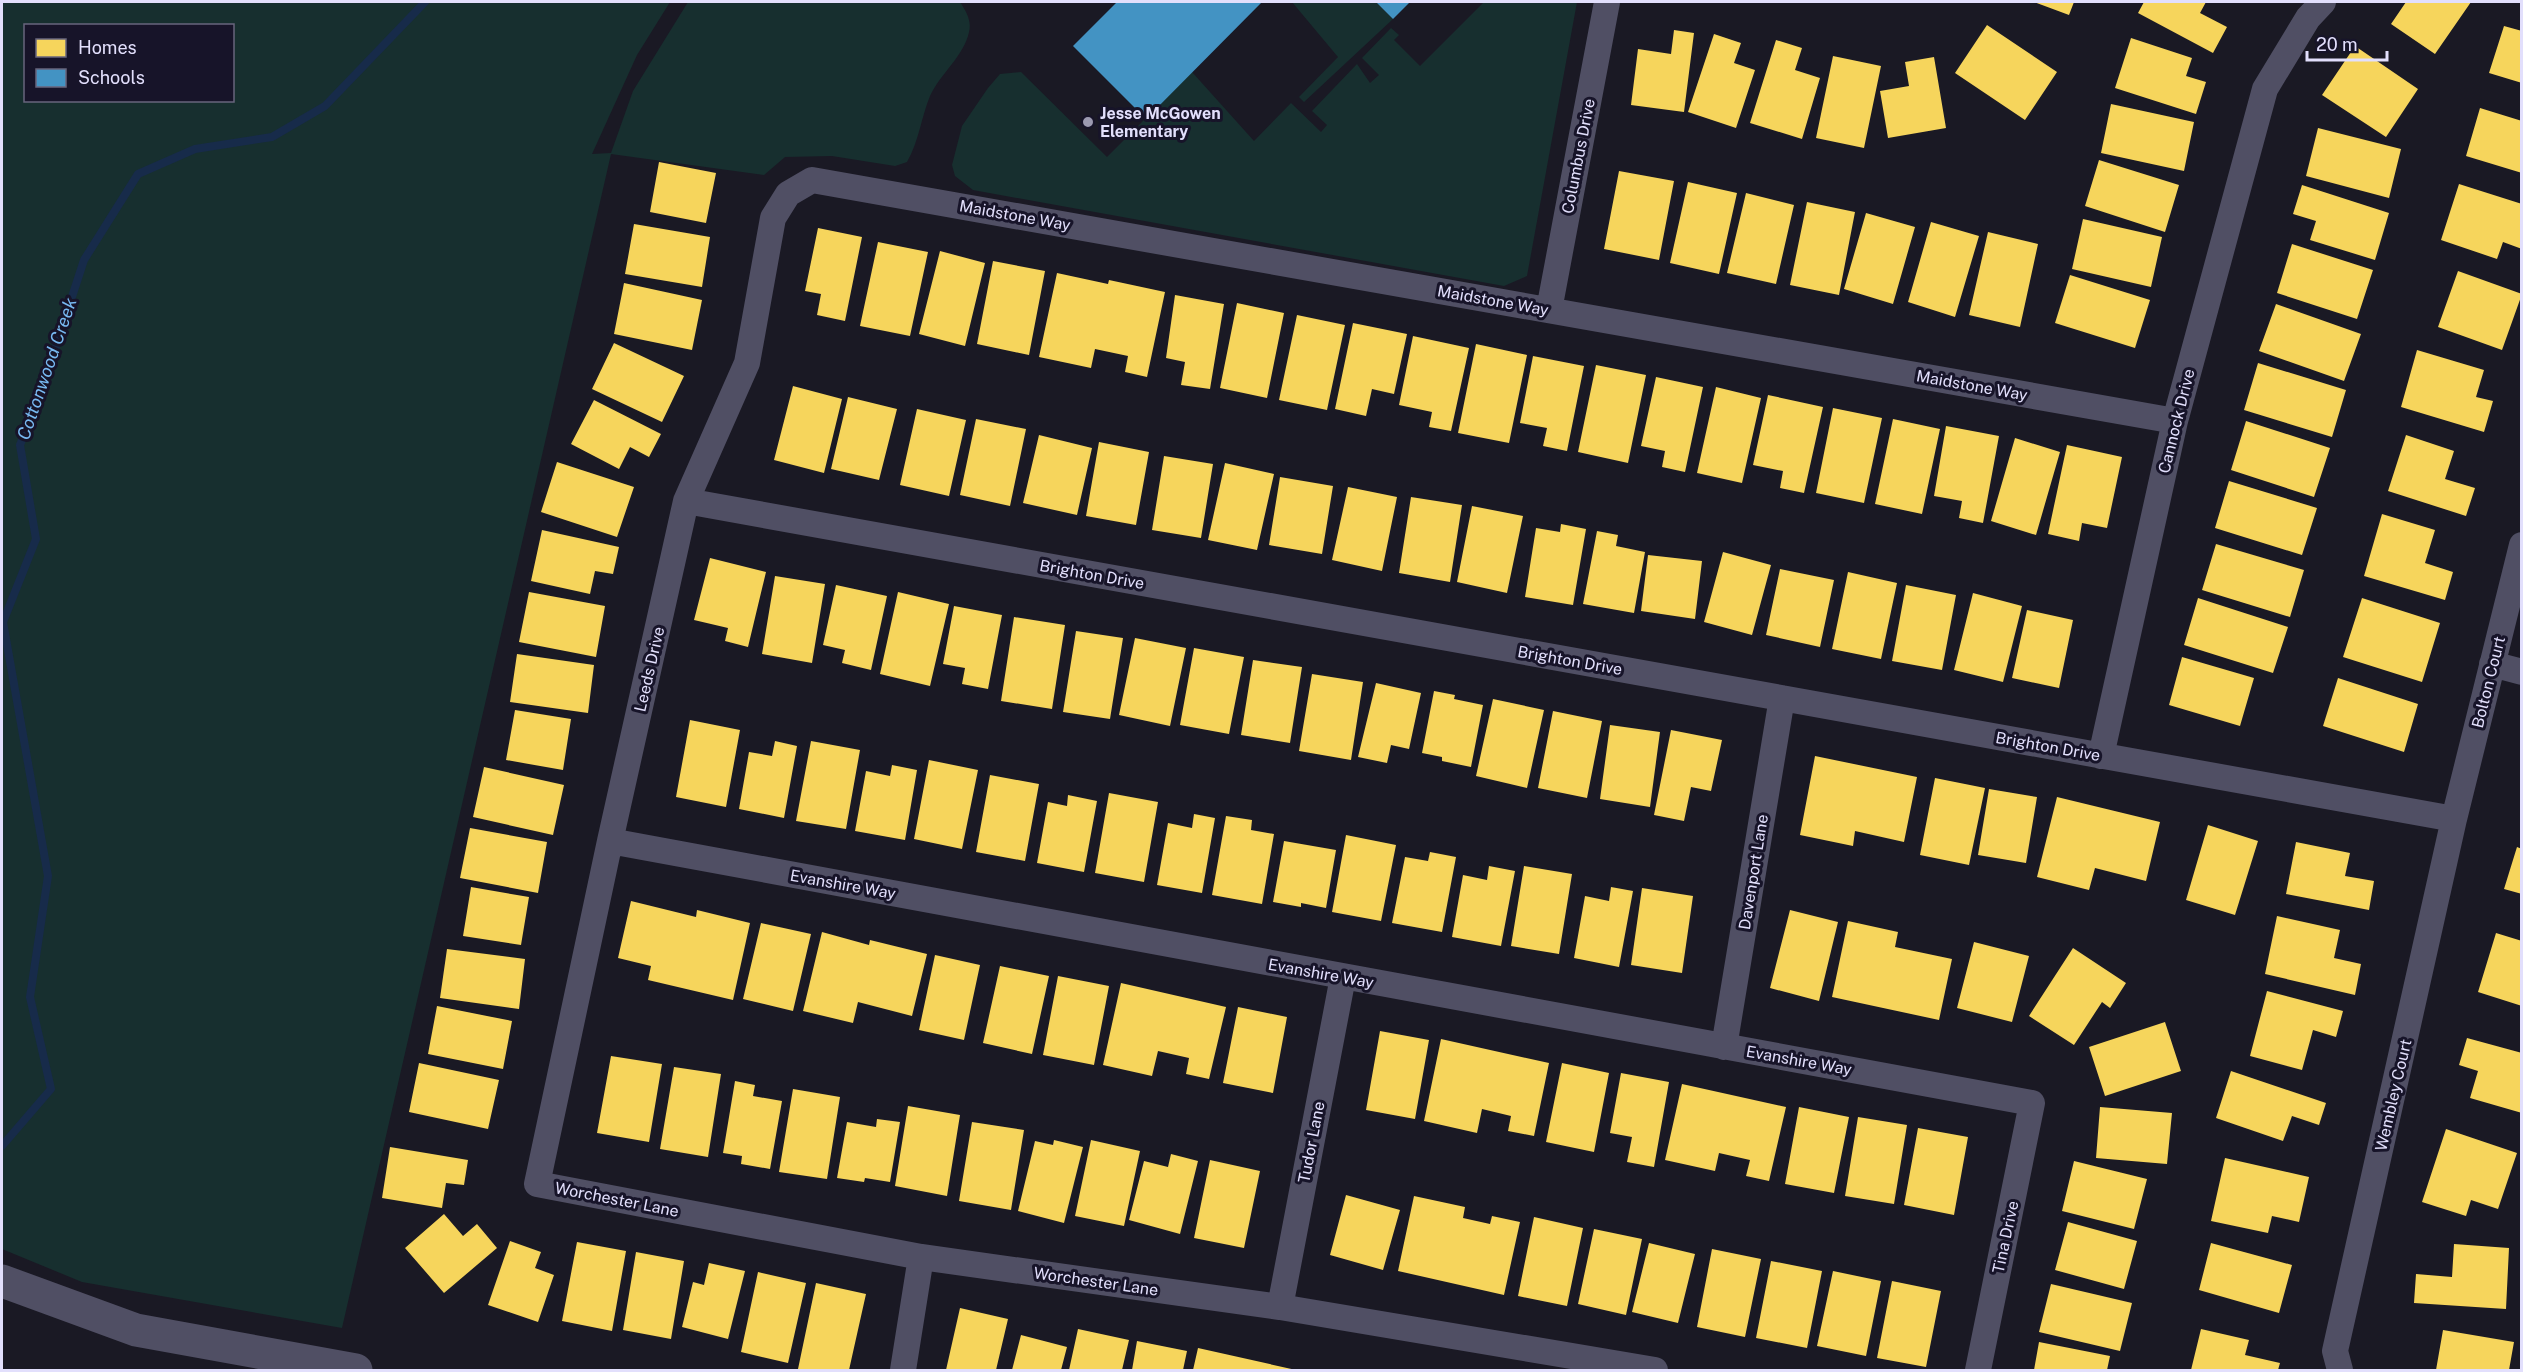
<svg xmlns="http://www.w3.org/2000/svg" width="2523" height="1372" font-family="'Public Sans',sans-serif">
  <rect width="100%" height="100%" fill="#1a1924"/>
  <path fill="#172f2f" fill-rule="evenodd" d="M 2,2 L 670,2 L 637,55 L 592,154 L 611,153 L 633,91 L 688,2 L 960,2 C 966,11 972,21 969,32 C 964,56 940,74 930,96 C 921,118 919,141 907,162 L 895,166 L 832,156 L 785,157 L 764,175 L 611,154 L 342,1328 L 82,1282 L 2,1249 ZM 26,26 L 232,26 L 232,100 L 26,100 Z
    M 1292,2 L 1376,2 L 1393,19 L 1304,102 L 1299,97 L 1338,57 Z
    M 1484,2 L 1577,2 L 1527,276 L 1504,286 L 973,190 L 955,176 L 952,165 L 962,126 L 988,88 L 1000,74 L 1021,72 L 1107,157 L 1192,72 L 1254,141 L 1291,103 L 1321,132 L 1327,125 L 1312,111 L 1357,64 L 1370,83 L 1379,75 L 1362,58 L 1391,28 L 1399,35 L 1394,40 L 1420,66 Z"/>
  <path fill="#f6d55c" d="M 2034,2 L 2074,2 L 2069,15 Z
    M 2144,2 L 2206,2 L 2200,13 L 2227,27 L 2213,53 L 2138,13 Z
    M 2406,2 L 2471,2 L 2435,54 L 2391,24 Z
    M 1987,25 L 2057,72 L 2025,120 L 1955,73 Z
    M 2504,26 L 2522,31 L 2522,83 L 2489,73 Z
    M 1674,30 L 1694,33 L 1684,112 L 1631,105 L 1638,49 L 1671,54 Z
    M 1714,34 L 1741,43 L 1734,63 L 1755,70 L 1736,128 L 1688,112 Z
    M 2131,38 L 2192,58 L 2186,76 L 2206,82 L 2196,114 L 2115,88 Z
    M 1776,40 L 1802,48 L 1795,70 L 1820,78 L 1802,139 L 1750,123 Z
    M 2355,46 L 2418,89 L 2386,137 L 2322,95 Z
    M 1833,56 L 1881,66 L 1864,148 L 1816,138 Z
    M 1934,57 L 1946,128 L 1888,138 L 1880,91 L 1909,86 L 1905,62 Z
    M 2111,104 L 2194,122 L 2184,171 L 2101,153 Z
    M 2480,108 L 2522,121 L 2522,173 L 2466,156 Z
    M 2318,128 L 2401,149 L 2389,198 L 2306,176 Z
    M 2099,160 L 2179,185 L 2165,232 L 2085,206 Z
    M 659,162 L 716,173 L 706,223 L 650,212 Z
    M 1619,171 L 1674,181 L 1659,260 L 1604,249 Z
    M 1688,182 L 1737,193 L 1719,274 L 1670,263 Z
    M 2459,184 L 2522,204 L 2522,249 L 2503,242 L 2497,259 L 2441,240 Z
    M 2302,185 L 2389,213 L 2375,260 L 2310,240 L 2316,221 L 2293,214 Z
    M 1746,193 L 1794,205 L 1776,284 L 1727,273 Z
    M 1807,202 L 1855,212 L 1839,295 L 1790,285 Z
    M 1866,213 L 1915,227 L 1893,304 L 1844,289 Z
    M 2083,219 L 2162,237 L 2151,287 L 2072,269 Z
    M 1931,222 L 1979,236 L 1955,317 L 1908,302 Z
    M 634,224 L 710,237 L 702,287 L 625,274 Z
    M 818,228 L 862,237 L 845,321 L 817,315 L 821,294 L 805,291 Z
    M 1988,232 L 2038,244 L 2020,327 L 1969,315 Z
    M 878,242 L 928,252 L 910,336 L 860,326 Z
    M 2292,244 L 2373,270 L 2357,319 L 2277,293 Z
    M 940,251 L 985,263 L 965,346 L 919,334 Z
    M 993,261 L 1045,271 L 1029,355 L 977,344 Z
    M 2458,271 L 2522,294 L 2502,350 L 2438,327 Z
    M 1057,273 L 1108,284 L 1109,280 L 1165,292 L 1147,377 L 1125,372 L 1128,356 L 1095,349 L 1091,368 L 1039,357 Z
    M 2070,275 L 2150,300 L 2135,348 L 2055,323 Z
    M 624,283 L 702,300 L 692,350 L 614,334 Z
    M 1175,295 L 1224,304 L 1210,389 L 1181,385 L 1185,362 L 1166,358 Z
    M 1237,303 L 1284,313 L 1267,398 L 1220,388 Z
    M 2276,304 L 2361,334 L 2344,381 L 2259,351 Z
    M 1297,315 L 1345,325 L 1327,410 L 1279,400 Z
    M 1353,323 L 1407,334 L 1394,394 L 1372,389 L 1366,416 L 1335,409 Z
    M 1413,336 L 1469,348 L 1451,431 L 1429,427 L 1432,412 L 1399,405 Z
    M 614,343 L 684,376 L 662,422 L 592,389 Z
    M 1476,344 L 1527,355 L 1509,443 L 1458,433 Z
    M 2417,350 L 2484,370 L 2476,397 L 2493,401 L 2484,432 L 2401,407 Z
    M 1533,356 L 1584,366 L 1567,451 L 1543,446 L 1547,428 L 1520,423 Z
    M 2258,363 L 2346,390 L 2332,437 L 2244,410 Z
    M 1596,365 L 1646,375 L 1628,463 L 1578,452 Z
    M 1656,377 L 1703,387 L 1685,472 L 1662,467 L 1665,451 L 1641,446 Z
    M 793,386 L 842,399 L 824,473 L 774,460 Z
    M 1716,387 L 1761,398 L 1742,483 L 1697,473 Z
    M 1768,395 L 1823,407 L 1804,493 L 1780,488 L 1783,471 L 1753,465 Z
    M 848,397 L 897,409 L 879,480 L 831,469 Z
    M 594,400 L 661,434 L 649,457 L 630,447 L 619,469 L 571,444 Z
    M 1833,408 L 1882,418 L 1864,503 L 1816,493 Z
    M 917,409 L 966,420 L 949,496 L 900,485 Z
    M 976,419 L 1026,429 L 1010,506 L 960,495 Z
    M 1893,419 L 1940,429 L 1922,514 L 1875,504 Z
    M 2246,421 L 2330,448 L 2314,497 L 2231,470 Z
    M 1946,426 L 1999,436 L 1983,523 L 1959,518 L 1962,501 L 1934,496 Z
    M 1039,435 L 1092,448 L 1077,515 L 1023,503 Z
    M 2406,435 L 2454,451 L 2445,479 L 2475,488 L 2466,516 L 2388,491 Z
    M 2015,438 L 2060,452 L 2036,535 L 1991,521 Z
    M 1099,442 L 1149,452 L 1136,525 L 1086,516 Z
    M 2067,445 L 2122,457 L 2107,528 L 2082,523 L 2079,541 L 2048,534 Z
    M 1164,456 L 1213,464 L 1201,538 L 1152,530 Z
    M 557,462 L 634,487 L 617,537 L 541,512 Z
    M 1225,463 L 1274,474 L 1257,550 L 1208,540 Z
    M 1280,477 L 1333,486 L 1322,554 L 1269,545 Z
    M 2229,481 L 2317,508 L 2302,555 L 2215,528 Z
    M 1348,487 L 1397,497 L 1382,571 L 1332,560 Z
    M 1411,497 L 1462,505 L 1450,582 L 1399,573 Z
    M 1472,506 L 1523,516 L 1507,593 L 1457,582 Z
    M 2382,514 L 2435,530 L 2425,563 L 2453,572 L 2445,600 L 2364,576 Z
    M 1561,524 L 1586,529 L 1573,605 L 1525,597 L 1536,528 L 1560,532 Z
    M 542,530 L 619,547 L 613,574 L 595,571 L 590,594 L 531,581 Z
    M 1597,531 L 1618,535 L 1616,546 L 1645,552 L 1634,613 L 1583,604 Z
    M 2216,544 L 2304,570 L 2290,617 L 2202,590 Z
    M 1723,552 L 1771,565 L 1752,635 L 1704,622 Z
    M 1648,555 L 1702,561 L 1695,619 L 1641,611 Z
    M 710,558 L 766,572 L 748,647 L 725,641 L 728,628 L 694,620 Z
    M 1780,569 L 1834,580 L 1820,647 L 1766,635 Z
    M 1848,572 L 1897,583 L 1881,659 L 1832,649 Z
    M 775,576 L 825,584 L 812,663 L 762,654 Z
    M 836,585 L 887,596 L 871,670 L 842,663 L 845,650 L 823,645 Z
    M 1906,585 L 1956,595 L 1942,670 L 1892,661 Z
    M 529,592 L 605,606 L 596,657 L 519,642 Z
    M 898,592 L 949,604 L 930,686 L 880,674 Z
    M 1973,593 L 2022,606 L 2003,682 L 1954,670 Z
    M 2198,598 L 2288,627 L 2273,673 L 2184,645 Z
    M 2362,598 L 2440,623 L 2422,682 L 2343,657 Z
    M 954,606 L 1002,615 L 988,689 L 962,684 L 965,668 L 943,664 Z
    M 2027,610 L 2073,620 L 2059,688 L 2012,678 Z
    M 1014,617 L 1065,625 L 1052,709 L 1001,701 Z
    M 1076,631 L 1123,638 L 1110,719 L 1063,712 Z
    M 1135,638 L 1186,648 L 1170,726 L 1119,715 Z
    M 1194,648 L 1244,657 L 1229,734 L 1180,725 Z
    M 517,654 L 594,665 L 588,713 L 510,702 Z
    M 2182,657 L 2254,678 L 2240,726 L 2169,705 Z
    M 1253,660 L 1302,667 L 1290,743 L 1241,735 Z
    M 1312,674 L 1363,682 L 1351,760 L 1299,751 Z
    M 2338,678 L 2418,704 L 2404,752 L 2323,726 Z
    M 1376,683 L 1421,693 L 1409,749 L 1391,745 L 1387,763 L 1358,757 Z
    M 1434,691 L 1455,695 L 1454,699 L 1483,705 L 1471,767 L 1442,761 L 1442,757 L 1422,753 Z
    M 1493,699 L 1544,710 L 1527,788 L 1476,776 Z
    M 515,710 L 571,719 L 563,770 L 506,760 Z
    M 1553,711 L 1602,721 L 1587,798 L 1538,788 Z
    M 690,720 L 740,730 L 726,807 L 676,797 Z
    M 1610,725 L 1660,732 L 1650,807 L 1600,799 Z
    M 1671,730 L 1722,740 L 1711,791 L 1691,787 L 1684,821 L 1654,815 Z
    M 775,741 L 797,746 L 784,818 L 739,809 L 749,752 L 772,756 Z
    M 811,741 L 860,750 L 846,829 L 796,821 Z
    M 1815,756 L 1917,777 L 1904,842 L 1855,831 L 1853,846 L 1800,835 Z
    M 929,760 L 978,770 L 962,849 L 914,839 Z
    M 892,765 L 917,770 L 905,840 L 855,831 L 866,771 L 890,776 Z
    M 484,767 L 564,785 L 553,835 L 473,817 Z
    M 990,775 L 1039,784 L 1025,861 L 976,852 Z
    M 1935,778 L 1985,788 L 1969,865 L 1920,855 Z
    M 1989,789 L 2037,797 L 2026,863 L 1978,855 Z
    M 1109,793 L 1158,802 L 1144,882 L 1095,873 Z
    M 1068,795 L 1097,801 L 1084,872 L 1037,863 L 1048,802 L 1067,806 Z
    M 2057,797 L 2160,822 L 2146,881 L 2095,868 L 2089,890 L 2037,877 Z
    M 1194,814 L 1215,818 L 1202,893 L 1157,885 L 1168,823 L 1192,828 Z
    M 1226,816 L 1252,820 L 1251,830 L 1274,834 L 1262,904 L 1212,895 Z
    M 2208,825 L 2258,841 L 2235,915 L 2186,900 Z
    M 470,828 L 547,842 L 538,893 L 460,878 Z
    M 1346,835 L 1396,845 L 1381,921 L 1332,912 Z
    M 1284,841 L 1336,850 L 1326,908 L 1301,903 L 1301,907 L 1273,902 Z
    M 2296,842 L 2350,853 L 2345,876 L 2374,881 L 2369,910 L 2286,894 Z
    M 2517,847 L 2522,849 L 2522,894 L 2504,889 Z
    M 1430,852 L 1456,857 L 1442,932 L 1392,923 L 1405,857 L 1428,861 Z
    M 1489,866 L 1515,871 L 1501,946 L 1452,937 L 1463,875 L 1487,880 Z
    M 1524,866 L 1572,874 L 1559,954 L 1511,946 Z
    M 471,887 L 529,897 L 521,945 L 463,936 Z
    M 1611,887 L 1633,891 L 1619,967 L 1574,958 L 1585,896 L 1609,901 Z
    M 1642,888 L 1693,896 L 1682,973 L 1631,965 Z
    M 631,901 L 696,917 L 697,910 L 750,923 L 733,1000 L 648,980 L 651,966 L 618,958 Z
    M 1790,910 L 1838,922 L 1819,1001 L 1770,988 Z
    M 2277,916 L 2340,930 L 2334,958 L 2361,964 L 2355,995 L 2265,974 Z
    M 1848,921 L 1898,932 L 1895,947 L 1952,959 L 1939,1020 L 1832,997 Z
    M 761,923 L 811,934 L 793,1011 L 743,999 Z
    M 822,932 L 869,945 L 870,940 L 927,954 L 912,1016 L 858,1002 L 853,1023 L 803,1011 Z
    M 2496,933 L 2522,941 L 2522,1006 L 2478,992 Z
    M 1974,942 L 2029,956 L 2012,1022 L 1957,1008 Z
    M 2073,948 L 2126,983 L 2110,1008 L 2102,1002 L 2074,1045 L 2029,1016 Z
    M 447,949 L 525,959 L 519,1009 L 440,998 Z
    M 935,955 L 980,965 L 964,1040 L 919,1030 Z
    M 1000,966 L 1049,976 L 1032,1054 L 983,1043 Z
    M 1058,976 L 1109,986 L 1094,1065 L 1043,1055 Z
    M 1121,983 L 1226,1007 L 1209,1079 L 1186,1074 L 1189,1058 L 1158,1051 L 1152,1076 L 1103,1065 Z
    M 2267,991 L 2343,1011 L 2336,1037 L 2313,1030 L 2302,1070 L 2250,1056 Z
    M 437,1006 L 512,1021 L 503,1069 L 428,1054 Z
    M 1238,1007 L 1287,1017 L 1273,1093 L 1223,1083 Z
    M 2165,1022 L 2181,1071 L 2105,1096 L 2089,1047 Z
    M 1380,1031 L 1429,1040 L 1415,1119 L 1366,1110 Z
    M 2467,1038 L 2522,1053 L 2522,1113 L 2470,1098 L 2478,1071 L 2459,1065 Z
    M 1441,1039 L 1549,1063 L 1534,1136 L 1508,1131 L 1511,1116 L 1482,1109 L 1477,1133 L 1424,1121 Z
    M 611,1056 L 662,1064 L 649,1142 L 597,1133 Z
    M 419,1063 L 499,1080 L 488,1129 L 409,1112 Z
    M 1562,1063 L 1609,1073 L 1594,1152 L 1546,1142 Z
    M 674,1067 L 721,1074 L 708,1157 L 660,1149 Z
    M 2231,1071 L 2326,1103 L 2319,1125 L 2292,1116 L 2283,1141 L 2216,1118 Z
    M 1621,1073 L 1669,1082 L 1654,1167 L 1627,1162 L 1632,1137 L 1610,1133 Z
    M 735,1081 L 755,1085 L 753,1096 L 782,1101 L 770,1169 L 741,1164 L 742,1156 L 723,1153 Z
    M 1682,1084 L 1786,1107 L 1769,1181 L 1746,1176 L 1750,1160 L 1719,1153 L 1715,1171 L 1665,1160 Z
    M 793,1089 L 840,1097 L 827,1179 L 779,1172 Z
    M 908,1106 L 960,1115 L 947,1196 L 895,1186 Z
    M 1799,1107 L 1849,1117 L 1834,1193 L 1785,1184 Z
    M 2100,1107 L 2172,1113 L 2167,1164 L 2096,1158 Z
    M 1858,1117 L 1907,1125 L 1894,1204 L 1845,1196 Z
    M 877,1119 L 900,1122 L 890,1182 L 865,1178 L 864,1182 L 837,1178 L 847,1122 L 876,1127 Z
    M 972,1122 L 1024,1130 L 1011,1210 L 959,1201 Z
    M 1918,1128 L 1968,1137 L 1954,1215 L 1904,1205 Z
    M 2446,1129 L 2517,1153 L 2498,1209 L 2471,1200 L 2466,1216 L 2422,1202 Z
    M 1054,1140 L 1083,1147 L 1064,1223 L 1018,1211 L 1035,1141 L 1053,1145 Z
    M 1091,1140 L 1140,1151 L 1124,1226 L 1075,1216 Z
    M 390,1147 L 468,1160 L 464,1185 L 446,1183 L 442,1208 L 382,1198 Z
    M 1171,1154 L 1198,1161 L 1180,1234 L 1129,1220 L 1144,1161 L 1168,1167 Z
    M 2225,1158 L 2309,1177 L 2299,1222 L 2272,1216 L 2268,1233 L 2211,1221 Z
    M 1210,1160 L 1260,1171 L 1244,1248 L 1194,1238 Z
    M 2074,1161 L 2147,1179 L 2134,1229 L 2062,1211 Z
    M 1346,1195 L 1400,1210 L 1383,1270 L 1330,1255 Z
    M 1414,1196 L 1465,1207 L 1463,1218 L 1490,1224 L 1492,1216 L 1520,1222 L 1504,1295 L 1398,1271 Z
    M 444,1214 L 463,1236 L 477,1224 L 497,1248 L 444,1293 L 405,1248 Z
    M 1534,1217 L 1583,1228 L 1567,1306 L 1518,1296 Z
    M 2068,1222 L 2137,1241 L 2124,1289 L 2055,1270 Z
    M 1594,1229 L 1642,1239 L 1626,1315 L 1578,1304 Z
    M 510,1241 L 541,1252 L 535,1268 L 554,1275 L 538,1322 L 488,1305 Z
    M 577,1242 L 626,1251 L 612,1331 L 562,1321 Z
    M 1649,1243 L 1695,1254 L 1678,1323 L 1632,1312 Z
    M 2211,1243 L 2292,1265 L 2279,1313 L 2199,1290 Z
    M 2454,1244 L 2509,1248 L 2506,1309 L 2414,1303 L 2416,1274 L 2452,1277 Z
    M 1712,1249 L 1761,1259 L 1745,1337 L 1697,1327 Z
    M 636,1252 L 684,1261 L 671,1339 L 623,1330 Z
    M 1771,1261 L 1822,1271 L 1807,1348 L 1756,1338 Z
    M 709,1263 L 745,1271 L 728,1339 L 682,1327 L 693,1282 L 704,1285 Z
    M 1833,1271 L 1881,1281 L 1866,1356 L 1817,1346 Z
    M 758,1272 L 806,1283 L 788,1363 L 741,1352 Z
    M 1892,1281 L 1941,1291 L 1926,1367 L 1877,1358 Z
    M 816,1283 L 866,1294 L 849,1370 L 798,1369 Z
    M 2051,1284 L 2132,1303 L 2120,1351 L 2039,1332 Z
    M 960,1308 L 1008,1319 L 996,1370 L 946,1370 Z
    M 1078,1329 L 1129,1340 L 1122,1370 L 1069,1370 Z
    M 2201,1329 L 2249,1340 L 2245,1355 L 2280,1363 L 2278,1370 L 2191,1370 Z
    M 2443,1330 L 2514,1342 L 2509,1370 L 2436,1370 Z
    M 1021,1335 L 1067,1347 L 1061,1370 L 1012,1370 Z
    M 1137,1341 L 1187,1351 L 1183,1370 L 1132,1370 Z
    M 2039,1342 L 2110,1356 L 2107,1370 L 2034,1370 Z
    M 1198,1348 L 1296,1370 L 1193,1370 Z"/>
  <path fill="#4393c3" d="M 1117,2 L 1262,2 L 1146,119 L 1073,46 Z
    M 1376,2 L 1410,2 L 1393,19 Z"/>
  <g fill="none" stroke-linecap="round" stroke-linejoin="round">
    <path stroke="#172b4a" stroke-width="8" d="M 2,1146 L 51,1089 L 30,997 L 48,876 L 3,622 L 36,539 L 20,445 L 40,395 L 84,260 L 138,174 L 195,149 L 272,137 L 325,106 L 425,2"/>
    <path stroke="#504f64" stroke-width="26" d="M 1549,310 L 1607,2
      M 686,501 L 2454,819
      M 2492,664 L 2522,672
      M 2101,756 L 2175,421 L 2265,89 L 2308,18 L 2323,2
      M 610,841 L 2032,1103 L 1978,1370
      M 1724,1047 L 1782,698
      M 1280,1307 L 1343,977
      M 903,1370 L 921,1257
      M 1655,1370 L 1280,1307 L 921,1257 L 537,1184 L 610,841 L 686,501 L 747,363 L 773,218 L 788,194 L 812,180 L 2175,421
      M 2340,1370 L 2335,1351 L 2454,819 L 2522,545"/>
    <path stroke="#504f64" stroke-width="33" d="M 2,1281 L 136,1330 L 356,1370"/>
  </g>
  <circle fill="#9c9ab0" stroke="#171429" stroke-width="2" cx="1088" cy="122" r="6"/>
  <g text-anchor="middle" stroke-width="6" stroke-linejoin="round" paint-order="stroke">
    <g font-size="16" font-weight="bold" fill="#e2dffc" stroke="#171429" text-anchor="start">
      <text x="1100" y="119">Jesse McGowen<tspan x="1100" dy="18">Elementary</tspan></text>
    </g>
    <g font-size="16" fill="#e2dffc" stroke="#171429">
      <text transform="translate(1578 156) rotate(-79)" y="6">Columbus Drive</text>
      <text transform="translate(1015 215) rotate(10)" y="6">Maidstone Way</text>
      <text transform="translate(1493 300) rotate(10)" y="6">Maidstone Way</text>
      <text transform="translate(1972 385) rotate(10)" y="6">Maidstone Way</text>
      <text transform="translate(2176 421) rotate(-76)" y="6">Cannock Drive</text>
      <text transform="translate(1092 574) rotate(10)" y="6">Brighton Drive</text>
      <text transform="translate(1570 660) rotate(10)" y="6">Brighton Drive</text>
      <text transform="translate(649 669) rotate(-77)" y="6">Leeds Drive</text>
      <text transform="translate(2488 682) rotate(-76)" y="6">Bolton Court</text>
      <text transform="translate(2048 746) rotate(10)" y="6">Brighton Drive</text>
      <text transform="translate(1753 872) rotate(-81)" y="6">Davenport Lane</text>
      <text transform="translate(843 884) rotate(10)" y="6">Evanshire Way</text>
      <text transform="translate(1321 973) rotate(10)" y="6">Evanshire Way</text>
      <text transform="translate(1799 1060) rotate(10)" y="6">Evanshire Way</text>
      <text transform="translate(2393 1095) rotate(-77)" y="6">Wembley Court</text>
      <text transform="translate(1311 1142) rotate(-79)" y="6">Tudor Lane</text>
      <text transform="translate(617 1199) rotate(11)" y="6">Worchester Lane</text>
      <text transform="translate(2005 1237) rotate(-78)" y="6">Tina Drive</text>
      <text transform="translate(1096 1281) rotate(8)" y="6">Worchester Lane</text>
    </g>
    <g font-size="18" font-style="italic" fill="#78b8f1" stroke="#171429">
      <text transform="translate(47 369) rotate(-71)" y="6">Cottonwood Creek</text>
    </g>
  </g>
  <rect width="2523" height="1372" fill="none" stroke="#e2dffc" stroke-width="6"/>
  <rect x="24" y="24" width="210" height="78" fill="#171429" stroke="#68657d" stroke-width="1.5"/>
  <rect x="36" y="39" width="30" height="18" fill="#f6d55c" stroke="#68657d" stroke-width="1.5"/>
  <text x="78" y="54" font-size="18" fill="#e2dffc">Homes</text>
  <rect x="36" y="69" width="30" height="18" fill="#4393c3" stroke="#68657d" stroke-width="1.5"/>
  <text x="78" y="84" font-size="18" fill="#e2dffc">Schools</text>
  <path d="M2307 51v9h80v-9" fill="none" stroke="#e2dffc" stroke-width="3"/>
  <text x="2316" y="51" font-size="18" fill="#e2dffc" stroke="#171429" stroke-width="4.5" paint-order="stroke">20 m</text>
</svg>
